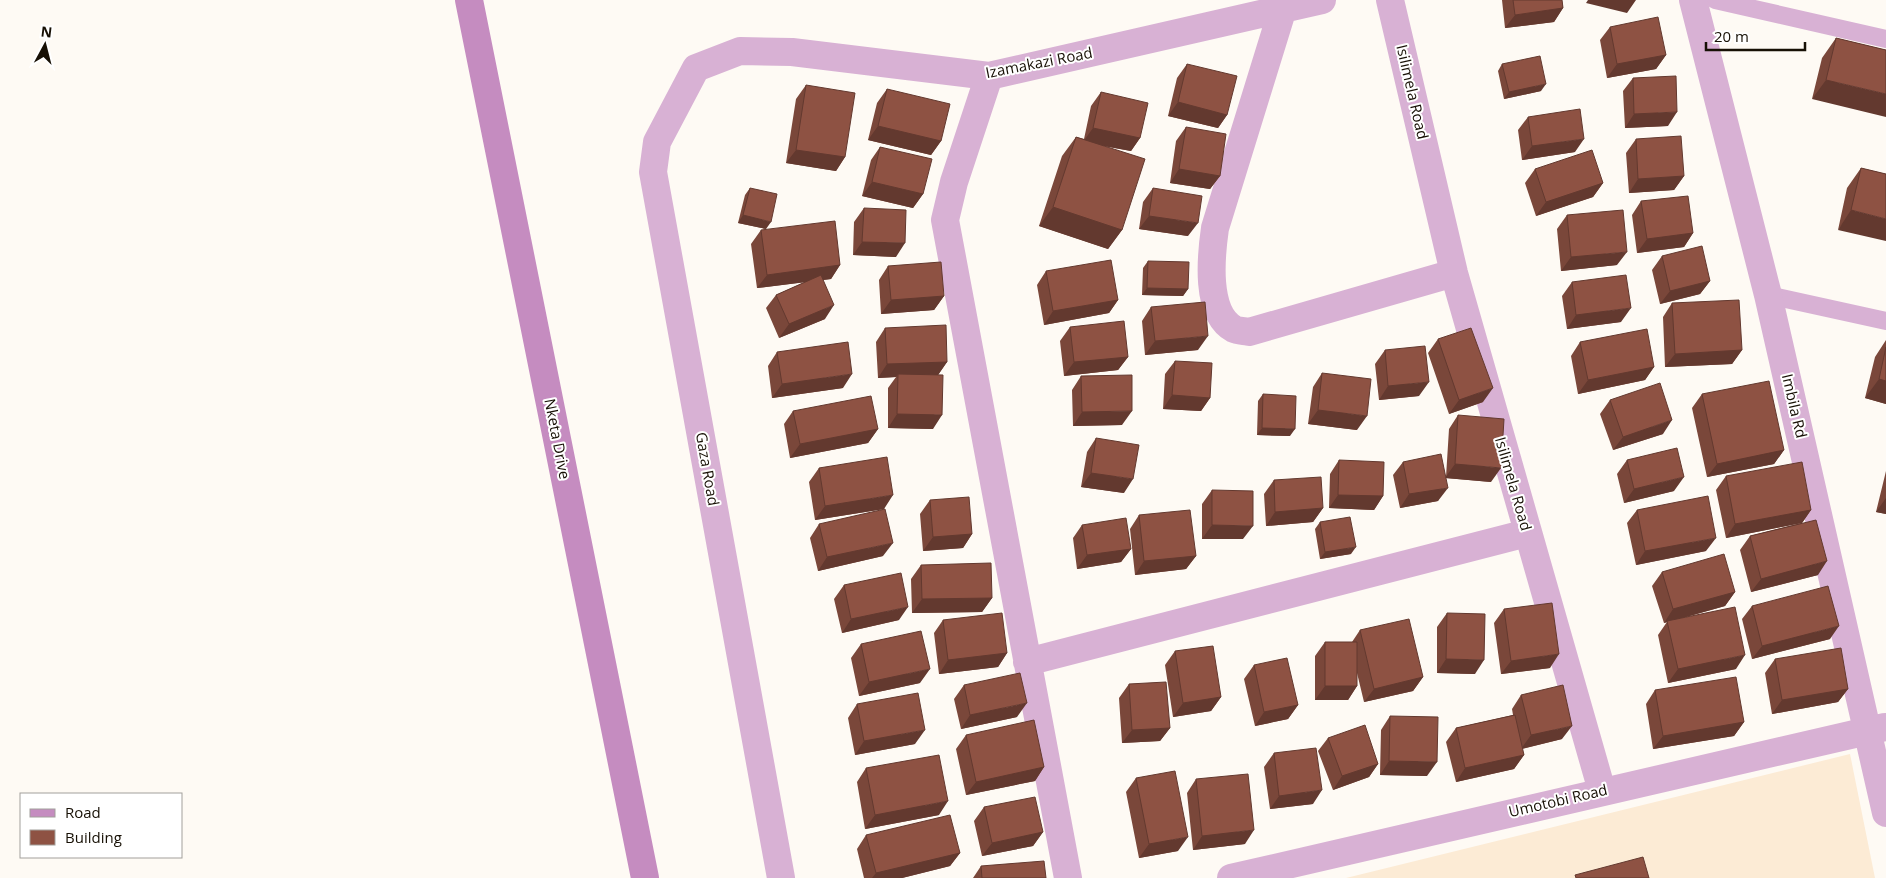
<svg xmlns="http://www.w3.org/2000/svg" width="1886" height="878" font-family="'Open Sans',sans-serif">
  <rect width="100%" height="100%" fill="#fefaf4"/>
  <path fill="#fcebd5" d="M 1850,754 L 1875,878 L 1346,878 Z"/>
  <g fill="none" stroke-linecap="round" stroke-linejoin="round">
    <path stroke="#d8b1d4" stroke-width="18" d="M 1715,0 L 1886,39
      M 1768,295 L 1886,321"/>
    <path stroke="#d8b1d4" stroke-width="28" d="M 1390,0 L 1454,273 L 1602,791
      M 1693,0 L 1768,295 L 1886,813
      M 1283,8 L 1215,228 C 1211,256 1205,313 1234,329 C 1238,331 1245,331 1249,332 L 1454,273
      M 989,76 L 954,182 L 945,220 L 1068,878
      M 1027,662 L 1527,533
      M 781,878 L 653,172 L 657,142 L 696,68 L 740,51 L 792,52 L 989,76 L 1322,0
      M 1231,878 L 1885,727"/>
    <path stroke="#c58cc0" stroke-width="28" d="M 469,0 L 645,878"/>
  </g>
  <path fill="#7a473a" d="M 1502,0 L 1562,0 L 1563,8 L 1554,22 L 1505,28 Z
    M 1610,27 L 1666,55 L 1656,69 L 1607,78 L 1600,40 Z
    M 1836,38 L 1886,50 L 1812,99 L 1822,58 Z
    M 1187,64 L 1227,115 L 1218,128 L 1168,116 L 1177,78 Z
    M 1502,64 L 1541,91 L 1504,99 L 1498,71 Z
    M 1633,78 L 1668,126 L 1625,128 L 1623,91 Z
    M 806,85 L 845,157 L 836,171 L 786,163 L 796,99 Z
    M 887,89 L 941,141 L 931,155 L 868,140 L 877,103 Z
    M 1101,92 L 1140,138 L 1131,151 L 1103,146 L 1122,230 L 1108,249 L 1039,226 L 1062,156 L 1076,137 L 1084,139 L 1091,106 Z
    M 1528,117 L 1575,152 L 1522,160 L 1518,130 Z
    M 1186,127 L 1220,176 L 1210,189 L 1170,183 L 1176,141 Z
    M 1636,139 L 1684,176 L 1674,190 L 1629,193 L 1626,153 Z
    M 880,147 L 923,194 L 913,208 L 862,196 L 871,160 Z
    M 1861,168 L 1886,174 L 1838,230 L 1847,188 Z
    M 1535,169 L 1603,183 L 1593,197 L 1536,216 L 1525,183 Z
    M 750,188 L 766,229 L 738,223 L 745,195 Z
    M 1153,188 L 1188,236 L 1139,229 L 1143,202 Z
    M 1641,201 L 1693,233 L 1684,247 L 1637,253 L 1632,215 Z
    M 864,208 L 896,257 L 853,255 L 854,222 Z
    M 1567,215 L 1617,265 L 1561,271 L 1557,229 Z
    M 761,230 L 840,265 L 831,279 L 823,280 L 825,319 L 779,338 L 766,308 L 776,295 L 805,282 L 757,288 L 751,244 Z
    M 1662,256 L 1710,281 L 1700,294 L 1660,304 L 1652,270 Z
    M 1148,261 L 1188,289 L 1183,296 L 1142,295 L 1143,268 Z
    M 888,266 L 944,296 L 934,310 L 881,314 L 879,280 Z
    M 1046,271 L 1118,300 L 1109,313 L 1044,325 L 1037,285 Z
    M 1572,282 L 1621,322 L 1567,329 L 1562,296 Z
    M 1672,303 L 1742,350 L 1732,364 L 1665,367 L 1663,317 Z
    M 1151,307 L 1198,350 L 1145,355 L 1142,321 Z
    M 1070,327 L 1128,357 L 1118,370 L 1064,376 L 1060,341 Z
    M 885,328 L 947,362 L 938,375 L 933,429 L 888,428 L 888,388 L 896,377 L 878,378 L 876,342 Z
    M 1438,339 L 1483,402 L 1449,414 L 1428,353 Z
    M 1886,340 L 1886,404 L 1865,398 L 1875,357 Z
    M 1580,342 L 1654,367 L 1645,380 L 1578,394 L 1571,356 Z
    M 1385,350 L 1419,396 L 1379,400 L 1375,364 Z
    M 777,352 L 843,388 L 772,398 L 768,366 Z
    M 1175,361 L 1210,398 L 1201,411 L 1163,409 L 1165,374 Z
    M 1322,373 L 1357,430 L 1308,424 L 1313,387 Z
    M 1081,376 L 1122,425 L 1073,426 L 1072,390 Z
    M 1263,394 L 1290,436 L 1257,435 L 1258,401 Z
    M 1702,394 L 1784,450 L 1774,464 L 1707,477 L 1692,408 Z
    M 1610,400 L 1663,434 L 1613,450 L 1600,414 Z
    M 793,411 L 878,429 L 868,443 L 790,458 L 784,424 Z
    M 1458,415 L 1491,482 L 1446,478 L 1438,501 L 1400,508 L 1393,475 L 1403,462 L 1446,477 L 1449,429 Z
    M 1096,438 L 1124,493 L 1081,487 L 1087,452 Z
    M 1339,460 L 1383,496 L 1374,510 L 1329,508 L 1330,474 Z
    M 1627,460 L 1674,491 L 1624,503 L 1617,474 Z
    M 819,468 L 884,509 L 815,520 L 809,482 Z
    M 1886,471 L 1886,514 L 1876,512 Z
    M 1726,476 L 1811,510 L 1802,523 L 1818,575 L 1751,592 L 1740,550 L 1750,536 L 1801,523 L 1726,538 L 1716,490 Z
    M 1274,480 L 1323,508 L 1313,522 L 1266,526 L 1264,494 Z
    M 1212,490 L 1243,539 L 1202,539 L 1202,504 Z
    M 930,500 L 972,534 L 963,548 L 923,551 L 920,514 Z
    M 1637,510 L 1706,551 L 1636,565 L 1627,523 Z
    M 1139,515 L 1196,556 L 1186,569 L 1135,575 L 1130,529 Z
    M 1320,522 L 1351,554 L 1320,559 L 1315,529 Z
    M 819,524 L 883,556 L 818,571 L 810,538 Z
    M 1082,525 L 1131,549 L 1121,562 L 1077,569 L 1073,538 Z
    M 921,565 L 992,598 L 982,612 L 912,613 L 911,579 Z
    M 1662,572 L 1735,592 L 1725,606 L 1676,620 L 1736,669 L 1668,683 L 1658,635 L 1667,622 L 1664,623 L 1652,586 Z
    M 844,585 L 899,620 L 842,633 L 834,599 Z
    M 1752,606 L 1830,639 L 1752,659 L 1742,619 Z
    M 1504,609 L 1550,668 L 1501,674 L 1494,623 Z
    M 1447,613 L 1475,674 L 1437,673 L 1437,627 Z
    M 943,620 L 1007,653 L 998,667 L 939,674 L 934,633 Z
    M 1360,630 L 1423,677 L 1413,691 L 1364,702 L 1357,673 L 1357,686 L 1348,700 L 1315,700 L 1315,656 L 1325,642 L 1352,642 Z
    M 861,644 L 920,683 L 859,696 L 851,658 Z
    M 1175,651 L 1221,697 L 1211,711 L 1173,717 L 1165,665 Z
    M 1775,659 L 1848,689 L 1838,702 L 1772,714 L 1765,673 Z
    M 1254,665 L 1298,705 L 1288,719 L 1255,726 L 1244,679 Z
    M 1129,684 L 1170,728 L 1160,741 L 1122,743 L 1119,698 Z
    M 964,685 L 1017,717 L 961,729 L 954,699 Z
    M 1655,690 L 1744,722 L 1734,736 L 1653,749 L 1646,704 Z
    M 1521,695 L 1562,739 L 1522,749 L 1524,755 L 1514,769 L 1456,782 L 1446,742 L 1456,728 L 1513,715 L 1512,709 Z
    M 857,704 L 915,744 L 855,755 L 848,718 Z
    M 1390,716 L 1427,776 L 1380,775 L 1381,730 Z
    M 966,735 L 1044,767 L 1035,781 L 966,795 L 956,749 Z
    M 1328,738 L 1378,764 L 1369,777 L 1333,790 L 1318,751 Z
    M 1274,753 L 1313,804 L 1270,809 L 1264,767 Z
    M 866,768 L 939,815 L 865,829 L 857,782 Z
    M 1136,778 L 1178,851 L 1139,858 L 1126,792 Z
    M 1196,779 L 1245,844 L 1193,850 L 1187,793 Z
    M 984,807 L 1043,832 L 1033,846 L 982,856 L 974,821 Z
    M 866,835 L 960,853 L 950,866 L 902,878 L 864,878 L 857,849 Z
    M 981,866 L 1046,878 L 973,878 Z"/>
  <path fill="#63392f" d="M 1588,0 L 1636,0 L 1627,13 L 1586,3 Z
    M 1563,8 L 1554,22 L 1505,28 L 1515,15 Z
    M 1666,55 L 1656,69 L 1607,78 L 1617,64 Z
    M 1826,80 L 1886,94 L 1886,117 L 1812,99 Z
    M 1546,84 L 1541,91 L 1504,99 L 1509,92 Z
    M 1178,102 L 1227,115 L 1218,128 L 1168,116 Z
    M 1677,112 L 1668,126 L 1625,128 L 1634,114 Z
    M 878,126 L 941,141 L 931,155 L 868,140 Z
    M 1093,128 L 1140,138 L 1131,151 L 1083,142 Z
    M 1584,139 L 1575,152 L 1522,160 L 1532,146 Z
    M 796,150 L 845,157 L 836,171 L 786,163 Z
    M 1179,169 L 1220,176 L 1210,189 L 1170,183 Z
    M 1684,176 L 1674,190 L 1629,193 L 1638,179 Z
    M 872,182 L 923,194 L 913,208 L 862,196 Z
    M 1603,183 L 1593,197 L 1536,216 L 1546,202 Z
    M 1053,207 L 1122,230 L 1108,249 L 1039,226 Z
    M 1851,210 L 1886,219 L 1886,241 L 1838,230 Z
    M 743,215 L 771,222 L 766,229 L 738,223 Z
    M 1149,216 L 1198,223 L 1188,236 L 1139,229 Z
    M 1693,233 L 1684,247 L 1637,253 L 1647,239 Z
    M 862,242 L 905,243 L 896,257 L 853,255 Z
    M 1627,252 L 1617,265 L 1561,271 L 1571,257 Z
    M 840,265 L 831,279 L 757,288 L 767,275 Z
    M 1710,281 L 1700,294 L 1660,304 L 1670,291 Z
    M 1147,288 L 1188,289 L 1183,296 L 1142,295 Z
    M 944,296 L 934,310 L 881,314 L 891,300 Z
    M 1118,300 L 1109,313 L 1044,325 L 1053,311 Z
    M 834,305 L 825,319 L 779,338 L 789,324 Z
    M 1631,308 L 1621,322 L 1567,329 L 1576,315 Z
    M 1208,336 L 1198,350 L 1145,355 L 1155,341 Z
    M 1742,350 L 1732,364 L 1665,367 L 1675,354 Z
    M 1128,357 L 1118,370 L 1064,376 L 1074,362 Z
    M 947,362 L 938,375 L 898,374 L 896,377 L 878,378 L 887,364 Z
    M 1654,367 L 1645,380 L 1578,394 L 1588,380 Z
    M 852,374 L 843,388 L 772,398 L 782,384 Z
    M 1879,379 L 1886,381 L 1886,404 L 1865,398 Z
    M 1429,382 L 1419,396 L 1379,400 L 1388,386 Z
    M 1493,388 L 1483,402 L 1449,414 L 1459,400 Z
    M 1172,395 L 1210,398 L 1201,411 L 1163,409 Z
    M 1318,410 L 1367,416 L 1357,430 L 1308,424 Z
    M 1132,411 L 1122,425 L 1073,426 L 1082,412 Z
    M 897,414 L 942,415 L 933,429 L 888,428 Z
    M 1672,420 L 1663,434 L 1613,450 L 1623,437 Z
    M 1262,428 L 1295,429 L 1290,436 L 1257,435 Z
    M 878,429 L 868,443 L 790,458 L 800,444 Z
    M 1784,450 L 1774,464 L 1707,477 L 1717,464 Z
    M 1455,464 L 1501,468 L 1491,482 L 1445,478 Z
    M 1091,473 L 1133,479 L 1124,493 L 1081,487 Z
    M 1684,477 L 1674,491 L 1624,503 L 1634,489 Z
    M 1448,488 L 1438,501 L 1400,508 L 1409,494 Z
    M 893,495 L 884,509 L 815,520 L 825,506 Z
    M 1338,495 L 1383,496 L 1374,510 L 1329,508 Z
    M 1886,498 L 1886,514 L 1876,512 Z
    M 1323,508 L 1313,522 L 1266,526 L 1275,512 Z
    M 1811,510 L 1802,523 L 1726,538 L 1735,524 Z
    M 1212,525 L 1253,526 L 1243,539 L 1202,539 Z
    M 972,534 L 963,548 L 923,551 L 933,537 Z
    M 1716,538 L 1706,551 L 1636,565 L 1645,551 Z
    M 893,543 L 883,556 L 818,571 L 827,557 Z
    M 1356,547 L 1351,554 L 1320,559 L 1325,552 Z
    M 1131,549 L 1121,562 L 1077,569 L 1087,555 Z
    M 1196,556 L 1186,569 L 1135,575 L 1144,561 Z
    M 1827,561 L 1818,575 L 1751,592 L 1761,579 Z
    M 1735,592 L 1725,606 L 1664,623 L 1673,609 Z
    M 992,598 L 982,612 L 912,613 L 922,599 Z
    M 908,607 L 899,620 L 842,633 L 851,619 Z
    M 1839,626 L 1830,639 L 1752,659 L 1762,646 Z
    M 1007,653 L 998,667 L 939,674 L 948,660 Z
    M 1559,654 L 1550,668 L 1501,674 L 1511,661 Z
    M 1745,655 L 1736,669 L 1668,683 L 1678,669 Z
    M 1446,659 L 1484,660 L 1475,674 L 1437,673 Z
    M 930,669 L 920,683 L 859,696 L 869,682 Z
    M 1423,677 L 1413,691 L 1364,702 L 1374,689 Z
    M 1325,686 L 1357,686 L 1348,700 L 1315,700 Z
    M 1848,689 L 1838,702 L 1772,714 L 1782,700 Z
    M 1221,697 L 1211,711 L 1173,717 L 1183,703 Z
    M 1027,703 L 1017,717 L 961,729 L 970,715 Z
    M 1298,705 L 1288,719 L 1255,726 L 1264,712 Z
    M 1744,722 L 1734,736 L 1653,749 L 1663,736 Z
    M 1572,726 L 1562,739 L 1521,749 L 1531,735 Z
    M 1170,728 L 1160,741 L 1122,743 L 1132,730 Z
    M 925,730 L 915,744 L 855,755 L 864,741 Z
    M 1524,755 L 1514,769 L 1456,782 L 1465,768 Z
    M 1389,761 L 1437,762 L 1427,776 L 1380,775 Z
    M 1378,764 L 1369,777 L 1333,790 L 1342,776 Z
    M 1044,767 L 1035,781 L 966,795 L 976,782 Z
    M 1322,790 L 1313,804 L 1270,809 L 1279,796 Z
    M 948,801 L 939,815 L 865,829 L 875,815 Z
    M 1254,830 L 1245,844 L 1193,850 L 1202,836 Z
    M 1043,832 L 1033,846 L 982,856 L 992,843 Z
    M 1188,837 L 1178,851 L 1139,858 L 1149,844 Z
    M 960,853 L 950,866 L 902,878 L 872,878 L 876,873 Z"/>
  <path fill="#8e5243" stroke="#63392f" d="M 1513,0 L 1562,0 L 1563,8 L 1515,15 Z
    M 1658,17 L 1666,55 L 1617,64 L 1610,27 Z
    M 1836,38 L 1886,50 L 1886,94 L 1826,80 Z
    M 1540,56 L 1546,84 L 1509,92 L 1502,64 Z
    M 1187,64 L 1237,76 L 1227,115 L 1178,102 Z
    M 1676,76 L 1677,112 L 1634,114 L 1633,78 Z
    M 806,85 L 855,93 L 845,157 L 796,150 Z
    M 887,89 L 950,104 L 941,141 L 878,126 Z
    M 1101,92 L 1148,103 L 1140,138 L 1093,128 Z
    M 1580,109 L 1584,139 L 1532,146 L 1528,117 Z
    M 1186,127 L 1226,134 L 1220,176 L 1179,169 Z
    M 1681,136 L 1684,176 L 1638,179 L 1636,139 Z
    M 1076,137 L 1145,159 L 1122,230 L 1053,207 Z
    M 880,147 L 932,159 L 923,194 L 872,182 Z
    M 1592,150 L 1603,183 L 1546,202 L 1535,169 Z
    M 1861,168 L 1886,174 L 1886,219 L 1851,210 Z
    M 750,188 L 777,194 L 771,222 L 743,215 Z
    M 1153,188 L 1202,196 L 1198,223 L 1149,216 Z
    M 1688,196 L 1693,233 L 1647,239 L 1641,201 Z
    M 864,208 L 906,210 L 905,243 L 862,242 Z
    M 1623,210 L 1627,252 L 1571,257 L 1567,215 Z
    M 835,221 L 840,265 L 767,275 L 761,230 Z
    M 1702,246 L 1710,281 L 1670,291 L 1662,256 Z
    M 1111,260 L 1118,300 L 1053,311 L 1046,271 Z
    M 1148,261 L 1189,262 L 1188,289 L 1147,288 Z
    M 941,262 L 944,296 L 891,300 L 888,266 Z
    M 821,275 L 834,305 L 789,324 L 776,295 Z
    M 1626,275 L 1631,308 L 1576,315 L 1572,282 Z
    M 1739,300 L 1742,350 L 1675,354 L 1672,303 Z
    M 1205,302 L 1208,336 L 1155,341 L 1151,307 Z
    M 1124,321 L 1128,357 L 1074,362 L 1070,327 Z
    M 946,325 L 947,362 L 887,364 L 885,328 Z
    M 1471,328 L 1493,388 L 1459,400 L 1438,339 Z
    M 1647,329 L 1654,367 L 1588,380 L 1580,342 Z
    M 848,342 L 852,374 L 782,384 L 777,352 Z
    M 1425,346 L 1429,382 L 1388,386 L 1385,350 Z
    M 1886,347 L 1886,381 L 1879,379 Z
    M 1175,361 L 1212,363 L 1210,398 L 1172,395 Z
    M 1322,373 L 1371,379 L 1367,416 L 1318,410 Z
    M 898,374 L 943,375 L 942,415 L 897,414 Z
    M 1132,375 L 1132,411 L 1082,412 L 1081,376 Z
    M 1769,381 L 1784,450 L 1717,464 L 1702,394 Z
    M 1660,383 L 1672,420 L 1623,437 L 1610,400 Z
    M 1263,394 L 1296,396 L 1295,429 L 1262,428 Z
    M 871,396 L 878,429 L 800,444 L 793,411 Z
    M 1458,415 L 1504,419 L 1501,468 L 1455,464 Z
    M 1096,438 L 1139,445 L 1133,479 L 1091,473 Z
    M 1677,448 L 1684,477 L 1634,489 L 1627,460 Z
    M 1441,454 L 1448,488 L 1409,494 L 1403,462 Z
    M 887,457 L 893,495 L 825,506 L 819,468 Z
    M 1339,460 L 1384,462 L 1383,496 L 1338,495 Z
    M 1802,462 L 1811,510 L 1735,524 L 1726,476 Z
    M 1321,477 L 1323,508 L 1275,512 L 1274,480 Z
    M 1212,490 L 1253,491 L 1253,526 L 1212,525 Z
    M 1708,496 L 1716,538 L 1645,551 L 1637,510 Z
    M 969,497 L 972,534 L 933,537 L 930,500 Z
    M 885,509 L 893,543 L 827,557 L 819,524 Z
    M 1190,510 L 1196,556 L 1144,561 L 1139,515 Z
    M 1350,517 L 1356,547 L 1325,552 L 1320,522 Z
    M 1126,518 L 1131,549 L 1087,555 L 1082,525 Z
    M 1816,520 L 1827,561 L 1761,579 L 1750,536 Z
    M 1724,554 L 1735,592 L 1673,609 L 1662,572 Z
    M 991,563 L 992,598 L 922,599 L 921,565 Z
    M 901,573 L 908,607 L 851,619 L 844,585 Z
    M 1828,586 L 1839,626 L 1762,646 L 1752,606 Z
    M 1552,603 L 1559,654 L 1511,661 L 1504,609 Z
    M 1735,607 L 1745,655 L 1678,669 L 1667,621 Z
    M 1002,613 L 1007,653 L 948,660 L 943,620 Z
    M 1447,613 L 1485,614 L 1484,660 L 1446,659 Z
    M 1409,619 L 1423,677 L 1374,689 L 1360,630 Z
    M 921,631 L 930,669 L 869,682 L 861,644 Z
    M 1325,642 L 1357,642 L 1357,686 L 1325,686 Z
    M 1213,646 L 1221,697 L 1183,703 L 1175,651 Z
    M 1841,648 L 1848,689 L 1782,700 L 1775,659 Z
    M 1287,658 L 1298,705 L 1264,712 L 1254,665 Z
    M 1020,673 L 1027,703 L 970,715 L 964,685 Z
    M 1736,677 L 1744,722 L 1663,736 L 1655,690 Z
    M 1166,682 L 1170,728 L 1132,730 L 1129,684 Z
    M 1563,685 L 1572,726 L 1531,735 L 1521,695 Z
    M 918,693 L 925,730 L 864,741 L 857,704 Z
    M 1515,715 L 1524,755 L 1465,768 L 1456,728 Z
    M 1390,716 L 1438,717 L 1437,762 L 1389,761 Z
    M 1034,720 L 1044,767 L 976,782 L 966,735 Z
    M 1365,725 L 1378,764 L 1342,776 L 1328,738 Z
    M 1316,748 L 1322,790 L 1279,796 L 1274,753 Z
    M 939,755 L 948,801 L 875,815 L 866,768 Z
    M 1175,771 L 1188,837 L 1149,844 L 1136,778 Z
    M 1248,774 L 1254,830 L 1202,836 L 1196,779 Z
    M 1035,797 L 1043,832 L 992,843 L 984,807 Z
    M 950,815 L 960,853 L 876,873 L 866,835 Z
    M 1643,857 L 1649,878 L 1576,878 L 1575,875 Z
    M 1044,861 L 1046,878 L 982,878 L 981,866 Z"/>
  <g text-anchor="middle" stroke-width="4" stroke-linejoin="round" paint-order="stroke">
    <g font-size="15" fill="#171005" stroke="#fff">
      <text transform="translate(1039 63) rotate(-11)" y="5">Izamakazi Road</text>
      <text transform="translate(1412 92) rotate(77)" y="5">Isilimela Road</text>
      <text transform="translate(1794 406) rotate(77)" y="5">Imbila Rd</text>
      <text transform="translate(557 439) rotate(79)" y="5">Nketa Drive</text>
      <text transform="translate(707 469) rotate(80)" y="5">Gaza Road</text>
      <text transform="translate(1513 484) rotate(74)" y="5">Isilimela Road</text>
      <text transform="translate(1558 801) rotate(-13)" y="5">Umotobi Road</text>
    </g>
  </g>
  <rect x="20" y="793" width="162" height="65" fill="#ffffff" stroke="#a29f9b"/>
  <rect x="30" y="809" width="25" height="8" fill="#c58cc0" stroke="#a29f9b"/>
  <text x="65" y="818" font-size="15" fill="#171005">Road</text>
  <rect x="30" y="830" width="25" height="15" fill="#8e5243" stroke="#a29f9b"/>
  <text x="65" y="843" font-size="15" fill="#171005">Building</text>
  <g transform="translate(45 45) rotate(7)" stroke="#ffffff" stroke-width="4" paint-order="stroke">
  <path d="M0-4L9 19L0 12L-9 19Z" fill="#171005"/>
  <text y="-8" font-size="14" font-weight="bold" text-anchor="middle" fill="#171005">N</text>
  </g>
  <path d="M1706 42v8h99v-8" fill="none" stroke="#171005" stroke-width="2.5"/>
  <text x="1714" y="42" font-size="15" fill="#171005" stroke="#ffffff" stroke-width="4" paint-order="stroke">20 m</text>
</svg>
